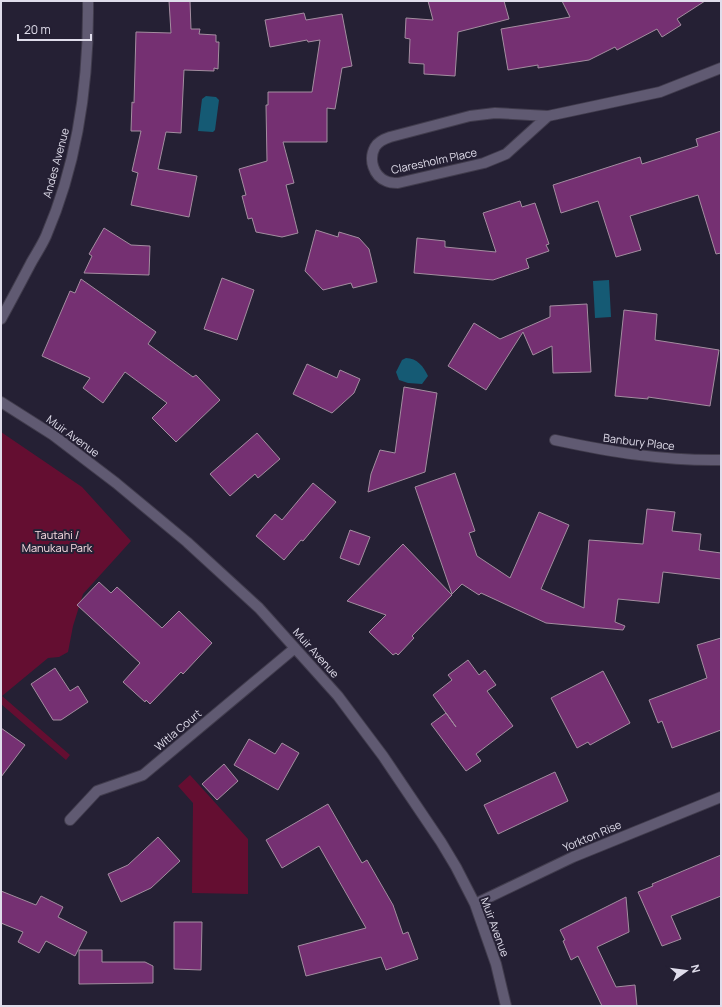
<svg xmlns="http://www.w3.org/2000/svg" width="722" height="1007" font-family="Manrope,sans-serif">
  <rect width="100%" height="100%" fill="#252034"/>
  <path fill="#640e31" d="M 1,432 L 82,487 L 131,541 L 83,594 L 73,626 L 68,652 L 59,657 L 48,658 L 2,696 L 70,755 L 66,760 L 1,704 Z
    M 190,775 L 248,839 L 248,894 L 192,893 L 193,803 L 178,786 Z"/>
  <path fill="#155a74" d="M 206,96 L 216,97 L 219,100 L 215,130 L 213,132 L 198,131 L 202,99 Z
    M 609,280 L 611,317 L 595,318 L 593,281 Z
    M 406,358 C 417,358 424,367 428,376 L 422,384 L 408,383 L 399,380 L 396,372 L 402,360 Z"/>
  <path fill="#753072" stroke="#a38da0" d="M 169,1 L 190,1 L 191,29 L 200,29 L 199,34 L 216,35 L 216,42 L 219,42 L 218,69 L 214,68 L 214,71 L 184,70 L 181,133 L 166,132 L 158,169 L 197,176 L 189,217 L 131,205 L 138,173 L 132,171 L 141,131 L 131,131 L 132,102 L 134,103 L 136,32 L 171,33 Z
    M 428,1 L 504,1 L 509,19 L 458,32 L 455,76 L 424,74 L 424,64 L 409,63 L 410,39 L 405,38 L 406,18 L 433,20 Z
    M 562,1 L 705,1 L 677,19 L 681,25 L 662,37 L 657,29 L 617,50 L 615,47 L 589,60 L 538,68 L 538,65 L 508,70 L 501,29 L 570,17 Z
    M 304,13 L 306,20 L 342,14 L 352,66 L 342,68 L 335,109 L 327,108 L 327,142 L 283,142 L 294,183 L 286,185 L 298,233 L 282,237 L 256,232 L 252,218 L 248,219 L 242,196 L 246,195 L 239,169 L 267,161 L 266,105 L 268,105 L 268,92 L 312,92 L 320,40 L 308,42 L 307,40 L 270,47 L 265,20 Z
    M 721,131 L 721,253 L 716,254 L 698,195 L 630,216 L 641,250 L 616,257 L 598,201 L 561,213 L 553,185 L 640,157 L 642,164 L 698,146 L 696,139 Z
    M 520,201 L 522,207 L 535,203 L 549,244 L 546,245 L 549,251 L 526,259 L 529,268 L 493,280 L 414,273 L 417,238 L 445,241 L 445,247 L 496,252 L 483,213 Z
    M 104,228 L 131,245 L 150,246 L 149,275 L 84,273 L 92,256 L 89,254 Z
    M 316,230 L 338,237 L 339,232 L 359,238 L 369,249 L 377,282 L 353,288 L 351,283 L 323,290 L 305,271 Z
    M 222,278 L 254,290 L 237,340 L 204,329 Z
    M 81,279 L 156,332 L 148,344 L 193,377 L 196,375 L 220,400 L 176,442 L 152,418 L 167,403 L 125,372 L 103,403 L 83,388 L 90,378 L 42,356 L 70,291 L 75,293 Z
    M 587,304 L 591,372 L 553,373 L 552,346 L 533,355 L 523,332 L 486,390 L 448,366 L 474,323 L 500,339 L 550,317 L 550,306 Z
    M 624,310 L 657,314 L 655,340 L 719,350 L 710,406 L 648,397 L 648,399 L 615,396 Z
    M 307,364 L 337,378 L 340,370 L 360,379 L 354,393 L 332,413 L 293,394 Z
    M 404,387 L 437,393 L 425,472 L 368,492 L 371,474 L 380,450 L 395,453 Z
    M 257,433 L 280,459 L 258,478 L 255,474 L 230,496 L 210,474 Z
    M 455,473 L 475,531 L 469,533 L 477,556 L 510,578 L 539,512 L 569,525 L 541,589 L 584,608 L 589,540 L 643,544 L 647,509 L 675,512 L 672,531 L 701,534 L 699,550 L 721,553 L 721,579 L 663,572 L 659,603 L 618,599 L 615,622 L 625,626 L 623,630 L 546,623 L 481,593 L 479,595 L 462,584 L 452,594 L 415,487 Z
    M 313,483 L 336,502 L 303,541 L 301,540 L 284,560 L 256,536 L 275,514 L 282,520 Z
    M 350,530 L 370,537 L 359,565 L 340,558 Z
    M 403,544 L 452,595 L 412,636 L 414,638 L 398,655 L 396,653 L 393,655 L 369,632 L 386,615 L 347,601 Z
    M 99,582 L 111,593 L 117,587 L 162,628 L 179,611 L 212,643 L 183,674 L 181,672 L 150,704 L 146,700 L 145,702 L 123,682 L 140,663 L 77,605 Z
    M 721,638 L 721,730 L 672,748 L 662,721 L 658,723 L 649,700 L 707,678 L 697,645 Z
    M 468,660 L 479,675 L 485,670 L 496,685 L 487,691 L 513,726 L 476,754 L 481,761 L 466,771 L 431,724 L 446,713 L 456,727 L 433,695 L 452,680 L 448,675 Z
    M 55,668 L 70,691 L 78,686 L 88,702 L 61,720 L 53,720 L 31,684 Z
    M 603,671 L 630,723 L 590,745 L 588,742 L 577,748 L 551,698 Z
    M 1,728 L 25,745 L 1,777 Z
    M 249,739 L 275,754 L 282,743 L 299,753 L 278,790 L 234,765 Z
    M 224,764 L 238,781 L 217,800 L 202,784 Z
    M 555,772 L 568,801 L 498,834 L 484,805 Z
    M 328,804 L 362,863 L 367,860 L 393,905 L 403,934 L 408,932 L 418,959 L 386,970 L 381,957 L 306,976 L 298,946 L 366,928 L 319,846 L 282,868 L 266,840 Z
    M 158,837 L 180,861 L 151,888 L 121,902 L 108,874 L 128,865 Z
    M 721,855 L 721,896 L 671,916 L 681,939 L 662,946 L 638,892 L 653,886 L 652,884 Z
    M 1,891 L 36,905 L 41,896 L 63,907 L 58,917 L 87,932 L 75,956 L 46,941 L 39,953 L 18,942 L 23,932 L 1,923 Z
    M 626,897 L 629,932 L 597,947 L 616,987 L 635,985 L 637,1006 L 602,1006 L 578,956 L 571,960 L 563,941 L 565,940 L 560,930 Z
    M 174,922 L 202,922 L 201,970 L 174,969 Z
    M 79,950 L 102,950 L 102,962 L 145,962 L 153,966 L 153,983 L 79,984 Z"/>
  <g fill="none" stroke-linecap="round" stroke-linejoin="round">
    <defs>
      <path id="minor" d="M 548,116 L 506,154 L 484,163 L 398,183 C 395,183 390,183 386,181 C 374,176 368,160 375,147 C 378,142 384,139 390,137 L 470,116 L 495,113 L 548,116 L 660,92 L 721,68
        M 1,319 C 11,301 21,282 31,263 C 36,254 42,245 46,236 C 78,162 89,81 88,1
        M 1,402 L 53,435 L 116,483 L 187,542 L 259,608 L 338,696 L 383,756 L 441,842 L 456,867 L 475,904 L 496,964 L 506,1006
        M 555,440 C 611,452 664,461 721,460
        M 70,820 L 97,791 L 143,775 L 295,648
        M 475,904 L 573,857 L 721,797"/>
    </defs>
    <use href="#minor" stroke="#413c4d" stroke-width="12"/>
    <use href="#minor" stroke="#605a72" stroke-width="10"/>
  </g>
  <g text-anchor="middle" stroke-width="4" stroke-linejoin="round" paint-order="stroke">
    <g font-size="11" fill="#e0ddeb" stroke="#252034">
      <text transform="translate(434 161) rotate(-12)" y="4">Claresholm Place</text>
      <text transform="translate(56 163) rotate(-75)" y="4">Andes Avenue</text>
      <text transform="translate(73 436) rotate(36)" y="4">Muir Avenue</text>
      <text transform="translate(639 442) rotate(7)" y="4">Banbury Place</text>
      <text transform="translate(316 653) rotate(48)" y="4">Muir Avenue</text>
      <text transform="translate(178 730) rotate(-40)" y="4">Witla Court</text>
      <text transform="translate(592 836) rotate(-23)" y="4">Yorkton Rise</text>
      <text transform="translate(495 927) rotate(70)" y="4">Muir Avenue</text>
    </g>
    <g font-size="11" fill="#f8dce2" stroke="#252034">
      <text x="57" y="539">Tautahi /<tspan x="57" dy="13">Manukau Park</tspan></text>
    </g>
  </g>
  <rect width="722" height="1007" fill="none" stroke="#e0ddeb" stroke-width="4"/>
  <g transform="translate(686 971) rotate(76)" stroke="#252034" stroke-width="3" paint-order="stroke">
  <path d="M0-3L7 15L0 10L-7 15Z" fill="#e0ddeb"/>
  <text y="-6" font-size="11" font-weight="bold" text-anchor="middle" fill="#e0ddeb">N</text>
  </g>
  <path d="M18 34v6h73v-6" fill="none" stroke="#e0ddeb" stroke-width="2"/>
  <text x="24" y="34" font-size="12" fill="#e0ddeb" stroke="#252034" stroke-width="3" paint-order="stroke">20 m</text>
</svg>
